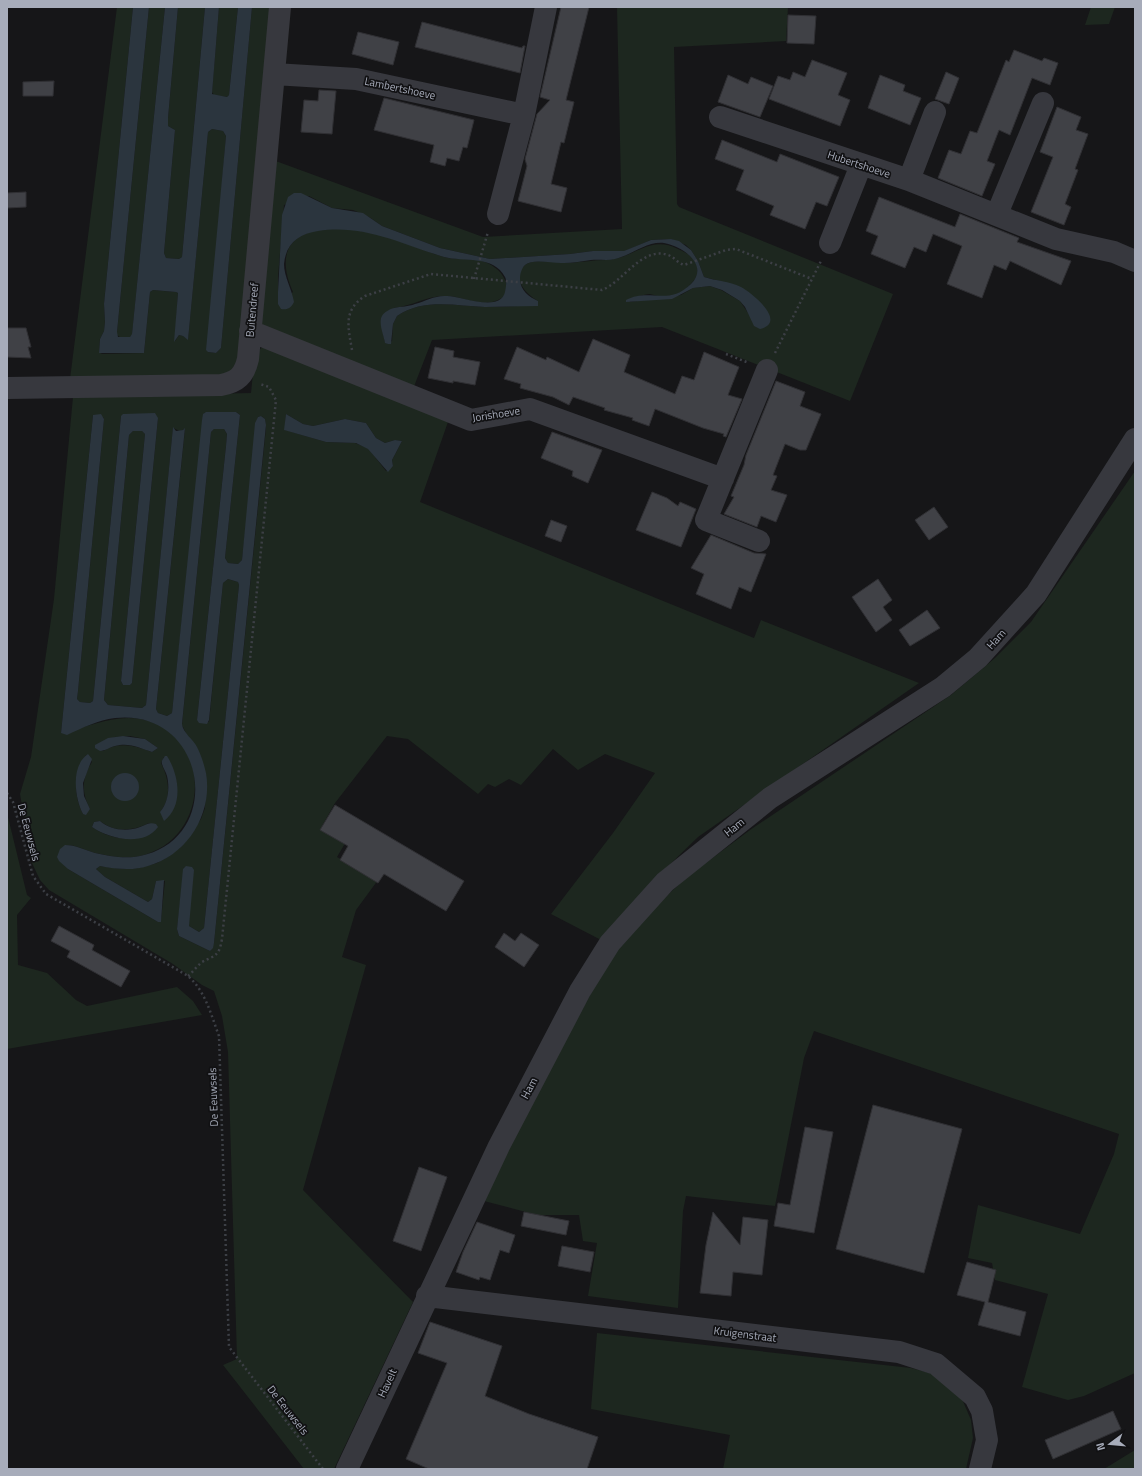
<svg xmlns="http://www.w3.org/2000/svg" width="1142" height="1476" font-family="'Titillium Web',sans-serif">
  <rect width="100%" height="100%" fill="#161618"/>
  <path fill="#1d271f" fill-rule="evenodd" d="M 117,7 L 133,7 L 104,304 L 105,322 L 104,331 L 100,339 L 99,352 L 102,354 L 144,353 L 150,292 L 153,290 L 176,292 L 178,293 L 175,341 L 179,335 L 183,336 L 188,339 L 208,132 L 212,129 L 223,131 L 226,136 L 208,352 L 216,353 L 221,348 L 252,7 L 271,7 L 239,356 L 230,375 L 70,379 Z
    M 149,7 L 165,7 L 132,335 L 130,337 L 121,338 L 117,335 L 117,332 Z
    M 178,7 L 205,7 L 182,257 L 179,259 L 166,258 L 164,253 L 175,130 L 168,126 L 168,118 Z
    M 219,7 L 238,7 L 229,95 L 227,97 L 214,95 L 212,92 Z
    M 617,7 L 788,7 L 786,41 L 674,47 L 677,204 L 679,207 L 893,294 L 850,401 L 662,327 L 432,340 L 413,389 L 269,332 L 259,321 L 273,160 L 483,237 L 622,229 ZM 309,196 L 332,208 L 353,210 L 369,217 L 382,226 L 440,248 L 490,259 L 570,254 L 593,251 L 625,251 L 651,240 L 671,239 L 686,245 L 691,250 L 698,261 L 704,277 L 720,281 L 766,327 L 750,316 L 740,301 L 721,290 L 710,286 L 693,288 L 681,295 L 630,302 L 629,299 C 636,298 643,294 650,294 C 655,295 660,297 665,297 C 676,297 689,288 695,279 C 699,273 698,267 695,261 C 691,255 685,252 678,249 C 649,234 634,259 606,260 C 594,260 582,262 570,263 C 559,263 533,258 525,265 C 510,278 527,295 538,301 L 538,305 C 520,306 502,307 485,307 C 456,306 423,298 397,316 L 393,324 L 392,341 L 388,344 L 385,342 L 382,328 L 394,308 C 412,306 429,295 446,296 C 464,296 482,309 500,299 C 514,292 504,273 494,267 C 480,256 460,261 444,257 C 421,250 399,239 375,234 C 328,222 264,226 293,292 L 278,304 L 278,277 L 284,205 Z
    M 1091,7 L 1115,7 L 1109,24 L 1085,25 Z
    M 264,346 L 449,419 L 420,502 L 754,638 L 761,620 L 919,683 L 698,837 L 657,877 L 603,941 L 551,914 L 613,833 L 655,773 L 605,754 L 578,770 L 553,749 L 521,785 L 509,779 L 495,787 L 488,784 L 478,794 L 408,739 L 387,736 L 335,803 L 322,826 L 347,840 L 337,857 L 378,880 L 356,910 L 342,957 L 366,965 L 303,1190 L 413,1302 L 334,1469 L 304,1469 L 223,1365 L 237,1359 L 228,1052 L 222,1016 L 214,991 L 202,985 L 173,964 L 49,890 L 40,880 L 32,863 L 20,794 L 31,757 L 54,599 L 73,397 L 251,393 L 255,353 ZM 236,412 L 240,415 L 225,558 L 228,563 L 238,564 L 242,560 L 258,417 L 261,416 L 265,419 L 266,428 L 214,943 L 210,951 L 179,936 L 177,929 L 184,867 L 189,926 L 199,932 L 204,928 L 239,585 L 238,582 L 228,579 L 223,583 L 209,722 L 197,720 L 226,446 L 227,434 L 224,429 L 214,429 L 211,432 L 182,725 L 206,774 L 205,808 L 201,819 L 182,846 L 166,858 L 157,863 L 139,868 L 122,869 L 100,866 L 96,869 L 105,877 L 148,902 L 152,899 L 156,881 L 165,881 L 161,920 L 158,922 L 68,869 L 66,845 C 76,845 85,850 95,853 C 109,856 126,859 140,856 C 212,840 214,733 141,719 C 113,714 89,727 61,733 L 93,415 L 103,417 L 104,419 L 78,691 L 77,699 L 80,702 L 90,703 L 93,701 L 121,416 L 158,418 L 132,683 L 130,685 L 123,685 L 121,681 L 145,434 L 142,431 L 133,431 L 129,435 L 104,700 L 108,705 L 142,708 L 146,705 L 173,428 L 180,431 L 185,429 L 156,709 L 158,713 L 167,716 L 172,713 L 204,413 ZM 286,414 L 303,424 L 313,426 L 345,419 L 366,423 L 376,438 L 385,443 L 395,440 L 402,441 L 392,460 L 393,466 L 386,471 L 368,448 L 355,443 L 326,442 L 285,430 ZM 130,736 L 145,739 L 158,748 L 152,752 C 135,746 121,741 103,751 L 96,748 L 115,737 ZM 86,755 L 92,762 C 82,778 81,792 90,809 L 83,814 C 73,795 74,774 86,755 ZM 164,757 L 167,757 C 174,772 179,783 176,800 L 160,812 C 172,798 169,779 161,763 ZM 100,821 C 115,833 133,831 149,823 L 156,829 C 135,843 113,841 92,827 L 94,822 Z
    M 1135,471 L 1135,1373 L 1084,1396 L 1068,1400 L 1022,1387 L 1048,1294 L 995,1280 L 992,1263 L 968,1258 L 978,1205 L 1080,1234 L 1114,1154 L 1119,1134 L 814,1031 L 804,1058 L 775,1206 L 686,1196 L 683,1211 L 678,1308 L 588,1296 L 597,1243 L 583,1241 L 579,1215 L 537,1215 L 484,1201 L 540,1084 L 613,954 L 647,914 L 687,877 L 750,830 L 951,695 L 995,658 L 1031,622 Z
    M 7,813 L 27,895 L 31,898 L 17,915 L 18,965 L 47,973 L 76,1000 L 87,1006 L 177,987 L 193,1001 L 202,1015 L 7,1049 Z
    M 597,1333 L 911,1368 L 930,1373 L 959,1392 L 971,1420 L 973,1438 L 966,1469 L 723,1469 L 730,1435 L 591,1409 Z
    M 1135,1450 L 1135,1469 L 1104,1469 Z"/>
  <path fill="#2b353e" d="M 133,7 L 149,7 L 117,332 L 118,337 L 130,337 L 132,334 L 165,7 L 178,7 L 168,118 L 168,126 L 175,130 L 164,253 L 166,258 L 179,259 L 182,257 L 205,7 L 219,7 L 212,94 L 227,97 L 229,95 L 238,7 L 252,7 L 221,348 L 216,353 L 208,352 L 206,350 L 226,136 L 223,131 L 212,129 L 208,132 L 188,340 L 183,336 L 179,335 L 174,342 L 178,293 L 176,292 L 153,290 L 150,292 L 144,353 L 99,353 L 100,339 L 104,331 L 105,322 L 104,304 Z
    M 294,193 L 301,193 L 332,208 L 363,213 L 382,226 L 440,248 L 490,259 L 570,254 L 593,251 L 624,251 L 651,240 L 671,239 L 679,241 L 691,250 L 698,261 L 704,277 C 716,281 729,281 741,287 C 752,293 788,322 760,329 L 754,326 L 745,307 L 740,301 L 722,290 L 710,286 L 693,288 L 672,299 L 626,302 L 626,300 C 650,287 667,307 691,284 C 710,265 682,246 664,243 C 647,241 632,255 615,259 C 607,261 599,259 591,260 C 582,261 573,263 564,263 C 553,264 534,258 525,265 C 521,269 520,275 520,279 C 520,290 529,297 538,301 L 538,306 C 520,306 502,307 485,307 C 456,306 423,298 397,316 L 393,324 L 391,344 L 388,344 L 385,343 C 384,336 378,323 382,316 C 384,312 390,309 394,308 C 401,306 408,307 415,304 C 426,301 435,295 447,296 C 461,296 500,313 505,292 C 506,287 507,281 505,277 C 494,255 463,262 444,257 C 401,244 364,224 318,231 C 299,234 286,243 284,264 C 284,277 292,289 294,302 C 291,308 288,310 281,309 L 278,304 L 278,292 L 282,215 L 288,197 Z
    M 206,412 L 236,412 L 240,415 L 225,558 L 228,563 L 238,564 L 242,560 L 255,423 L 258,417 L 261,416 L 265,419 L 266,425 L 214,943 L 213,948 L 210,951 L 179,936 L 177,929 L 183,869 L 186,866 L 192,867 L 194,870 L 189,926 L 199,932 L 204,928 L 239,585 L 238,582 L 228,579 L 223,583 L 209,720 L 207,724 L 199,723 L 197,720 L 226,446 L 227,434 L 224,429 L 214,429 L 211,432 L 182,724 C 183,733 193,739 197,747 C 201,755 204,764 206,773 C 213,813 188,855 148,866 C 133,871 115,869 100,866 L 96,869 L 105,877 L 148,902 L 152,899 L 156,881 L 164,880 L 161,922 L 158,922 L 68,869 L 59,861 L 57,857 L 60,849 L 65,845 C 76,845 85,850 95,853 C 108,856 126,859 140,856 C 226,839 207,708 115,718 C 98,720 82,728 67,735 L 61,733 L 93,415 L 101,414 L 104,419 L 78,691 L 77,699 L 80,702 L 90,703 L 93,701 L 121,416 L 123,414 L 155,413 L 158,418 L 132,683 L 130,685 L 123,685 L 121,681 L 145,434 L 142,431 L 133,431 L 129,435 L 104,700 L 108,705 L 142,708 L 146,705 L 173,427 L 176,431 L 183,430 L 185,428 L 156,709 L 158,713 L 167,716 L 172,713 L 202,420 L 203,414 Z
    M 286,414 L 303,424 L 313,426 L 345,419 L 366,423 L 376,438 L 385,443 L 395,440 L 402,441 L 392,460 L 393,466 L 388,472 L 368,449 L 356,443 L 326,442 L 284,430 Z
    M 123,736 L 145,739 L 158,748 L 152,752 C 140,748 129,742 115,746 C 110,747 105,751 100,751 L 95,748 L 95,745 L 108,738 Z
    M 88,754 L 92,759 L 83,783 L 84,796 L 90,809 L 86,815 L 83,814 C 75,799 70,766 88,754 Z
    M 165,756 L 167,756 C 179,775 184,806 164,821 L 160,812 C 168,803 170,788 167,776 C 166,772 163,768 162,764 C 161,761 163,759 165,756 Z
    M111 787a14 14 0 1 1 28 0a14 14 0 1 1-28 0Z
    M 100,821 C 110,830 127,832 140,827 C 146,825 149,822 156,824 L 158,827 C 144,847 109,839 92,827 L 94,822 Z"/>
  <path fill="#404146" stroke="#303034" d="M 561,7 L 589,7 L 566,100 L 574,102 L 564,143 L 561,142 L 551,184 L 567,188 L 561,212 L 518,201 L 527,166 L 525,159 L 537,114 L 550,100 L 540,97 Z
    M 788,15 L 816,16 L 814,44 L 787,43 Z
    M 422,22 L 522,48 L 523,46 L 525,46 L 520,73 L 415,47 Z
    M 358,32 L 399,42 L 393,65 L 352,54 Z
    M 1014,50 L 1042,61 L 1044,58 L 1058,63 L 1050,85 L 1032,78 L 1010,135 L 999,130 L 987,161 L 995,164 L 982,196 L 938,178 L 949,150 L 961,154 L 970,131 L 977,133 L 1006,60 L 1009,62 Z
    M 812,60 L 847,73 L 838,95 L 850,100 L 840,126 L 769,99 L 778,76 L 790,80 L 793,72 L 805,77 Z
    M 946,72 L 959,78 L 949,104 L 935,99 Z
    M 728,75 L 748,84 L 751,77 L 773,86 L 760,117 L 718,102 Z
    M 880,75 L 905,85 L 903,91 L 921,98 L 910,125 L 868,108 Z
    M 54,81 L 53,96 L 23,96 L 23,82 Z
    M 319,90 L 336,91 L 332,134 L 301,132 L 304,100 L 318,101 Z
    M 384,98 L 474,120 L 467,148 L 463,147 L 459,161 L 447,158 L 445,166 L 430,162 L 434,145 L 374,130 Z
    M 1057,107 L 1081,117 L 1076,130 L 1088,134 L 1075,169 L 1078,170 L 1065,204 L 1071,207 L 1064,225 L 1031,212 L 1053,157 L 1040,152 Z
    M 722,140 L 777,162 L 780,154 L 839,177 L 827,206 L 816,202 L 805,229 L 770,215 L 774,206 L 736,190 L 744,170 L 715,159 Z
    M 26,192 L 26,207 L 7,208 L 7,193 Z
    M 879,197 L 955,227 L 960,214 L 1019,238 L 1017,242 L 1071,261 L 1061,285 L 1010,261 L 1006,270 L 994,265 L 982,298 L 947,284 L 962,246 L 933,234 L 926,252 L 914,247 L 905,268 L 871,254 L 878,236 L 866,231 Z
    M 7,328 L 26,328 L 31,347 L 28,347 L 31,358 L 7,357 Z
    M 593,339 L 630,355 L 624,372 L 675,394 L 682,376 L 694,380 L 704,352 L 739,367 L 728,395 L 742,399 L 726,437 L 723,436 L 724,434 L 703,428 L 655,409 L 649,426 L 632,420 L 633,418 L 604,410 L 605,408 L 573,397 L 569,405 L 553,397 L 520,388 L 521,384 L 504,379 L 517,347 L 546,360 L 547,357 L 579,372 Z
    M 435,347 L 454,351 L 453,357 L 480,362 L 475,385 L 453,381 L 453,383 L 428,378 Z
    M 776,381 L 805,392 L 800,406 L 821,414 L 806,450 L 800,450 L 785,444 L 773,475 L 777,476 L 771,490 L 787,495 L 776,522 L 761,516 L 757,527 L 724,514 L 734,497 L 731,496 L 744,465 L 746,455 Z
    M 552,432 L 602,450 L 588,483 L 572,476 L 573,471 L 541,458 Z
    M 652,492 L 667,498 L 678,506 L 680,502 L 696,509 L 681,547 L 636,530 Z
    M 934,507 L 948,527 L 929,540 L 915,520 Z
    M 551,520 L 567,526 L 561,542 L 545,536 Z
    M 711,535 L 754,553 L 766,554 L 751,592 L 739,587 L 731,609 L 696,594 L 704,574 L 691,568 Z
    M 878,579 L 892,600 L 883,607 L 892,620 L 876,632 L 852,597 Z
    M 927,610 L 940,628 L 910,646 L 899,630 Z
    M 335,805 L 464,881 L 446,911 L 384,874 L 378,883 L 340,860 L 348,846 L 320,830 Z
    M 59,926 L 94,945 L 92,950 L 130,971 L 121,987 L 67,957 L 70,951 L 51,941 Z
    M 504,933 L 515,941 L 521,933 L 539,945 L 524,967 L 495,947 Z
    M 873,1105 L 962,1129 L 924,1273 L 836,1249 Z
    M 805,1127 L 833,1132 L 814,1233 L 774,1226 L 778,1203 L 790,1205 Z
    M 419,1167 L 447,1177 L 421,1251 L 393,1241 Z
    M 524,1212 L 569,1221 L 566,1235 L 521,1226 Z
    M 713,1212 L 740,1245 L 743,1217 L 768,1220 L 762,1275 L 733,1272 L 731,1296 L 700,1293 L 706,1245 Z
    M 477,1222 L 515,1235 L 509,1253 L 500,1250 L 490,1280 L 480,1277 L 479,1280 L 456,1272 L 463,1252 Z
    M 562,1246 L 594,1252 L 590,1272 L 558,1266 Z
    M 967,1262 L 996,1270 L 988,1302 L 1026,1312 L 1020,1336 L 978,1325 L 985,1302 L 957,1295 Z
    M 430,1322 L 502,1346 L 485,1396 L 529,1414 L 598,1437 L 587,1469 L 429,1469 L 406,1459 L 447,1363 L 418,1353 Z
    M 1113,1411 L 1121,1429 L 1053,1459 L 1045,1440 Z"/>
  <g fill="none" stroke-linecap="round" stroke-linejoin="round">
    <path stroke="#3c3f45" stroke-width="2.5" stroke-dasharray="2 3" stroke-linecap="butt" d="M 474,279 L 488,232
      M 352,350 C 348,327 343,310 365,296 L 431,274 L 602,290 C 623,282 642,246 668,255 C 674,257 678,263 684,265 L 726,250 L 736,249 L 812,279
      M 775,353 L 821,261
      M 726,354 L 749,363
      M 7,793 L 13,802 L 33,876 L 46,894 L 188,976 C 206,992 211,1015 219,1036 L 229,1347 L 323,1469
      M 188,976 C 193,972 197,966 202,962 C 216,955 219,956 222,939 L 276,400 L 269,387 L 260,384"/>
    <path stroke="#37383e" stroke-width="22" d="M 274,74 L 356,79 L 524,115
      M 720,117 L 909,180 L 1056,239 L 1114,252 L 1135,261
      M 909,180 L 935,112
      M 498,214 L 524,115 L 546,7
      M 997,214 L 1043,103
      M 830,243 L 861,165
      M 250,331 L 471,420 L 530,409 L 723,479
      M 7,388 L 221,385 C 237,382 244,376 248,359 L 280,7
      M 759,541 L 706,520 L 767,370
      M 427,1296 L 899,1352 L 936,1364 L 975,1397 L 982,1411 L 987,1440 L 980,1469
      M 347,1469 L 499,1146 L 580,991 L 610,943 L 665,882 L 770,798 L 943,687 L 978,658 L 1036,594 L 1135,439"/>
  </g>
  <g text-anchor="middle" stroke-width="3.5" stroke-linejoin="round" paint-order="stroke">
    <g font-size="11" fill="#a7acba" stroke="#111113">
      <text transform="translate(400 88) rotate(12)" y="4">Lambertshoeve</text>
      <text transform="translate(859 164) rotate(18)" y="4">Hubertshoeve</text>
      <text transform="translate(252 310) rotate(-85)" y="4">Buitendreef</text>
      <text transform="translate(496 414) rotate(-9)" y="4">Jorishoeve</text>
      <text transform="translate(996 639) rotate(-48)" y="4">Ham</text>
      <text transform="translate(734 827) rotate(-39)" y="4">Ham</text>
      <text transform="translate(29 832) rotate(75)" y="4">De Eeuwsels</text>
      <text transform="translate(529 1088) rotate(-62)" y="4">Ham</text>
      <text transform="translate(213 1097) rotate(-92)" y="4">De Eeuwsels</text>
      <text transform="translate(745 1334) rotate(7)" y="4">Kruigenstraat</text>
      <text transform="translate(387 1383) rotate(-65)" y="4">Havelt</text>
      <text transform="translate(288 1410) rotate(52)" y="4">De Eeuwsels</text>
    </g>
  </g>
  <rect width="1142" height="1476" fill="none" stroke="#a7acba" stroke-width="16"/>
  <g transform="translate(1110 1444) rotate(254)" stroke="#111113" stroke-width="3" paint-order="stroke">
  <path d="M0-3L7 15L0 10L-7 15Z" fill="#a7acba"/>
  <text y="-6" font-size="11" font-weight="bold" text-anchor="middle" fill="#a7acba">N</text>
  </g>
</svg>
